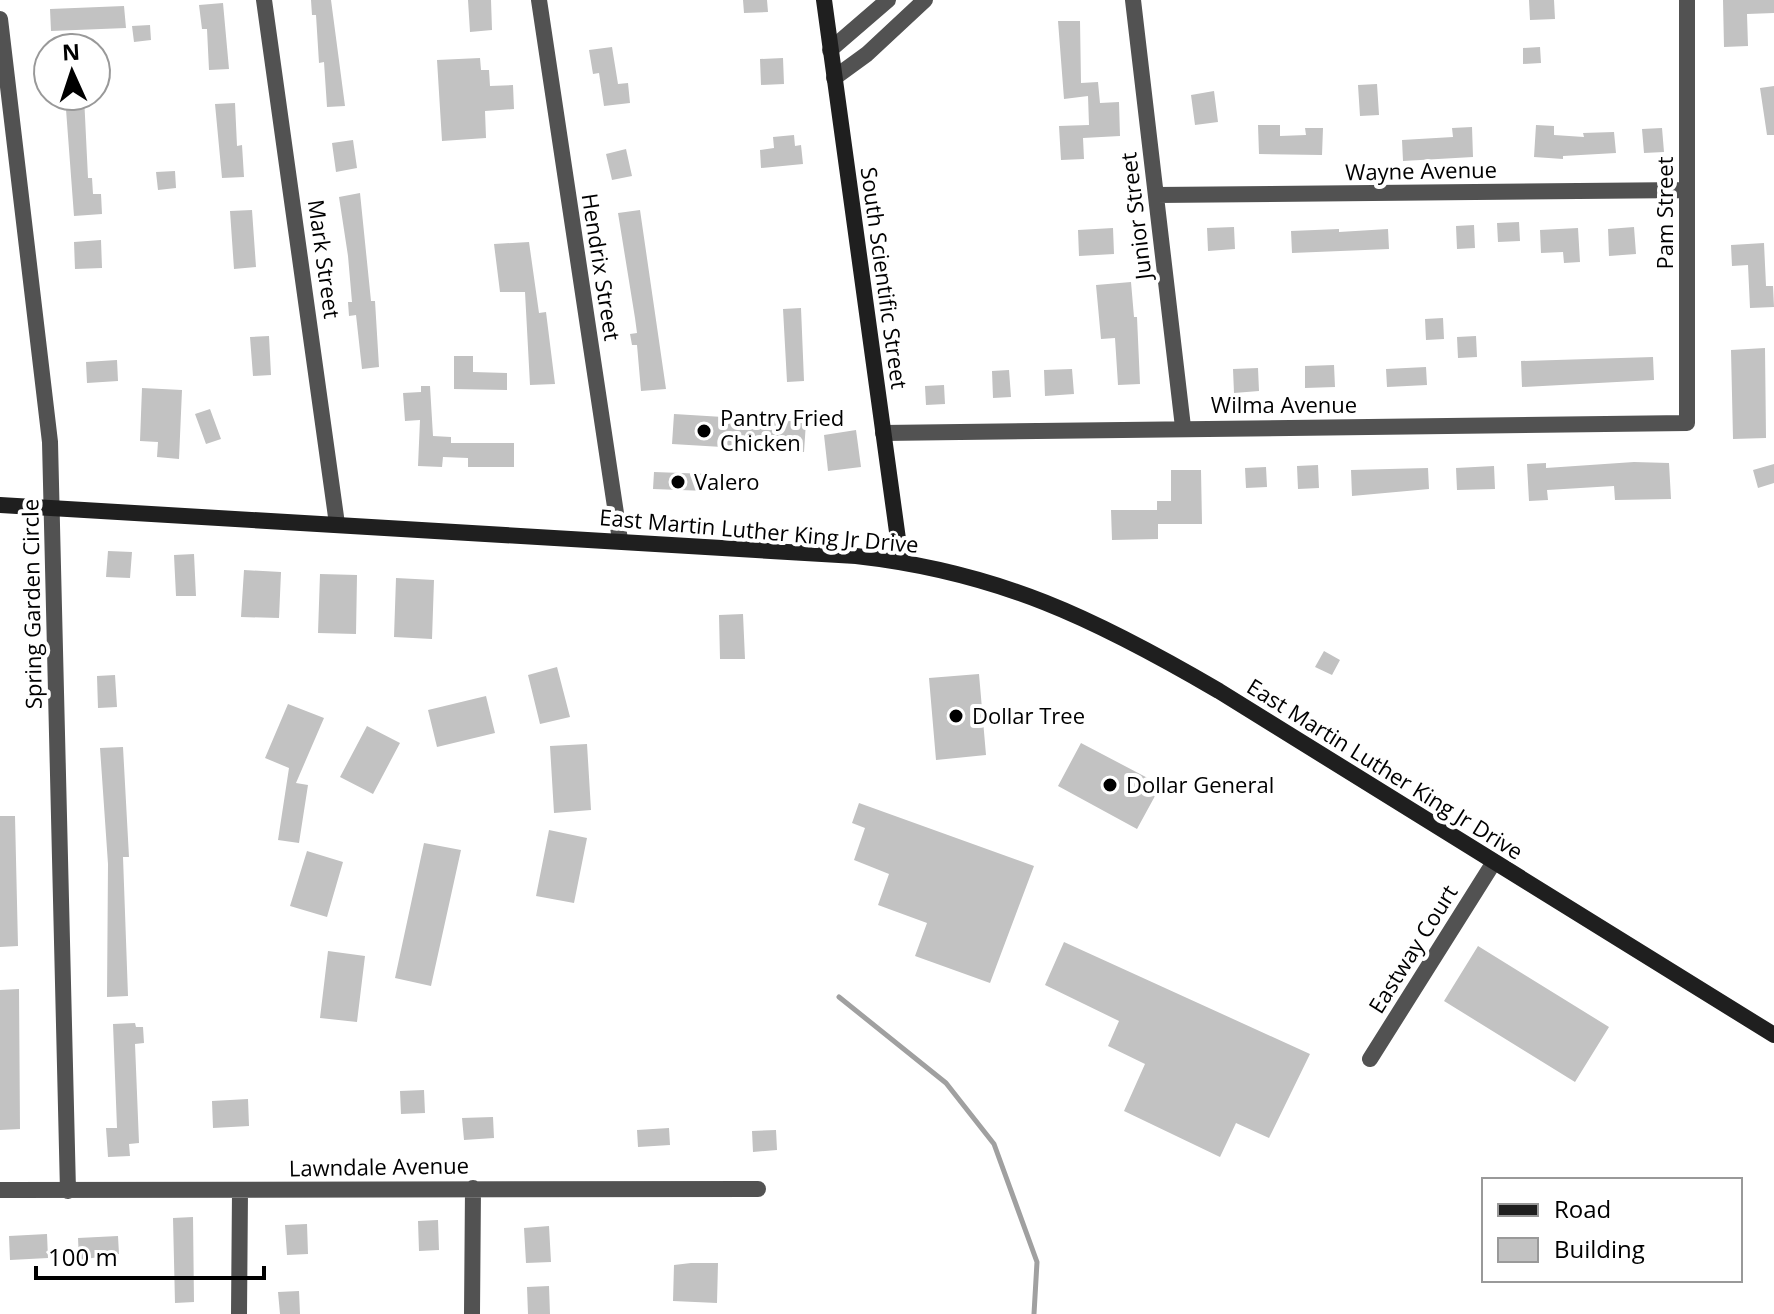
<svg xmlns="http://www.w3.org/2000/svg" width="1774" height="1314" font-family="'Open Sans',sans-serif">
  <rect width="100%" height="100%" fill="#fff"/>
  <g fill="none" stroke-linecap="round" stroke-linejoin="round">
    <path stroke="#a0a0a0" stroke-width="5" d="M 839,997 L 946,1083 L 994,1144 L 1037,1262 L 1034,1314"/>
  </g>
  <path fill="#c2c2c2" d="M 311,0 L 331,0 L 345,106 L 327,107 L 324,62 L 319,63 L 316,15 L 312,15 Z
    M 468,0 L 491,0 L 492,30 L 470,32 Z
    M 743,0 L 767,0 L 768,12 L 744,13 Z
    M 1529,0 L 1554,0 L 1555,19 L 1530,20 Z
    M 1723,0 L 1774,0 L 1774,13 L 1747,14 L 1748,46 L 1724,47 Z
    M 223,3 L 229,69 L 209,70 L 207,29 L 202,29 L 199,5 Z
    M 124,6 L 126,28 L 51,31 L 50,9 Z
    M 1058,21 L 1080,21 L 1081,83 L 1098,82 L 1100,103 L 1119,102 L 1120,136 L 1083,138 L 1084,159 L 1061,160 L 1059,126 L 1089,125 L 1088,96 L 1064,99 Z
    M 150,25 L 151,40 L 134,42 L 132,26 Z
    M 612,47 L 618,84 L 628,83 L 630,103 L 604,106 L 599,73 L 593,74 L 589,50 Z
    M 1540,47 L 1541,63 L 1523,64 L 1523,48 Z
    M 480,58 L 481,70 L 489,70 L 490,86 L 513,85 L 514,109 L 485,111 L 486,138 L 442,141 L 437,60 Z
    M 783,58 L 784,84 L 761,85 L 760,59 Z
    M 1377,84 L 1379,115 L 1360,116 L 1358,85 Z
    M 1774,86 L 1774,135 L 1767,135 L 1760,88 Z
    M 1214,91 L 1218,122 L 1195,125 L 1191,95 Z
    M 65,96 L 84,96 L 88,178 L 92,178 L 93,194 L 101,194 L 102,214 L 74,216 Z
    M 235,103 L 237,146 L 242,145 L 244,177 L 222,178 L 215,104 Z
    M 1258,125 L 1280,125 L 1280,136 L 1306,135 L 1305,128 L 1323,128 L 1322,155 L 1259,154 Z
    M 1536,125 L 1554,126 L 1554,135 L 1584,137 L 1583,133 L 1614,132 L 1616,153 L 1563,156 L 1563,159 L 1534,157 Z
    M 1472,127 L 1473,157 L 1403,161 L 1402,140 L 1453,137 L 1452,128 Z
    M 1662,128 L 1664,152 L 1644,153 L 1642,129 Z
    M 794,135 L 795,146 L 801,145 L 803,164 L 761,168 L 760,150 L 774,148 L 773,137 Z
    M 353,140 L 357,168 L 336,172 L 332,143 Z
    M 626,149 L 632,176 L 612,180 L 606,154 Z
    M 175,171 L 176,188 L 158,190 L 156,172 Z
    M 360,193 L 371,301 L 375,301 L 379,367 L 362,369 L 356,315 L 349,316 L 348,302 L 352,302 L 348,256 L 339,197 Z
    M 252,210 L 256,267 L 234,269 L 230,211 Z
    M 640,210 L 666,389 L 641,391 L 637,345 L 632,345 L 630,334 L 637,333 L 635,318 L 618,213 Z
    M 1519,222 L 1520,241 L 1498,242 L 1497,223 Z
    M 1474,225 L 1475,248 L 1457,249 L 1456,226 Z
    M 1234,227 L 1235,249 L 1208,251 L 1207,228 Z
    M 1634,227 L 1636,254 L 1609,256 L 1608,229 Z
    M 1113,228 L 1114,254 L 1079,256 L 1078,230 Z
    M 1578,228 L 1580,262 L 1564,263 L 1563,252 L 1541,253 L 1540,230 Z
    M 1339,229 L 1339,232 L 1388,229 L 1389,249 L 1292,253 L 1291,231 Z
    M 101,240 L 102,268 L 75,269 L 74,242 Z
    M 529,242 L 539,313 L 546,312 L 555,384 L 530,385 L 525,292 L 500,292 L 494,244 Z
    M 1764,243 L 1766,286 L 1773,286 L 1774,307 L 1750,308 L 1748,265 L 1732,266 L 1731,245 Z
    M 1131,282 L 1134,317 L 1137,317 L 1140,384 L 1118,385 L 1115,338 L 1101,339 L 1096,285 Z
    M 801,308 L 804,381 L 787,382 L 783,309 Z
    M 1443,318 L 1444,339 L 1426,340 L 1425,319 Z
    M 269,336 L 271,375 L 253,376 L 250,337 Z
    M 1476,336 L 1477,357 L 1458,358 L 1457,337 Z
    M 1765,348 L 1766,438 L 1733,439 L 1731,350 Z
    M 454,356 L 473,356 L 473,372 L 507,373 L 507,390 L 454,389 Z
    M 1653,357 L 1654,380 L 1522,387 L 1521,361 Z
    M 117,360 L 118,381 L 87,383 L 86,362 Z
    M 1334,365 L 1335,387 L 1305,388 L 1305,366 Z
    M 1426,367 L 1427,385 L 1387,387 L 1386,369 Z
    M 1258,368 L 1259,391 L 1234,393 L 1233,369 Z
    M 1072,369 L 1074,394 L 1045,396 L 1044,370 Z
    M 1009,370 L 1011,397 L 993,398 L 992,371 Z
    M 944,385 L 945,404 L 926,405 L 925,386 Z
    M 421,386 L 430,386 L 433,436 L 451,437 L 451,443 L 514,443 L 514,467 L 468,467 L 468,458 L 443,457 L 442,467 L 418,466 L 420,420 L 405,421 L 403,393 L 421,392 Z
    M 142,388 L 182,390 L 179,459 L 157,457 L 158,442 L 140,441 Z
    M 210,409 L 221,439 L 206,444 L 195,414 Z
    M 674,414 L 806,422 L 804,452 L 672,444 Z
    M 856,430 L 861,467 L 828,471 L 824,435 Z
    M 1634,462 L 1669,463 L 1671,499 L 1615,500 L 1614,486 L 1547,490 L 1548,500 L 1529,501 L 1527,464 L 1546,463 L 1546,468 Z
    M 1774,464 L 1774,483 L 1758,488 L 1753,470 Z
    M 1318,465 L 1319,488 L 1298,489 L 1297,466 Z
    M 1494,466 L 1495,489 L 1457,490 L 1456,468 Z
    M 1266,467 L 1267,487 L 1246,488 L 1245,468 Z
    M 1428,468 L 1429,489 L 1352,496 L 1351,470 Z
    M 1171,470 L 1201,470 L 1202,524 L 1158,524 L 1158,539 L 1112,540 L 1111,510 L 1157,510 L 1157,501 L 1171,501 Z
    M 654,472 L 708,474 L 707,491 L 653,489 Z
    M 108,551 L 132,552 L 130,578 L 106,577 Z
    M 194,554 L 196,596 L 176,596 L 174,555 Z
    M 244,570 L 281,572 L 279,618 L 241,617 Z
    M 320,574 L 357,575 L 356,634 L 318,633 Z
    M 396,578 L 434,580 L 432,639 L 394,637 Z
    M 743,614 L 745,659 L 720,659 L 719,615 Z
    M 1324,651 L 1340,660 L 1332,675 L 1315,667 Z
    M 557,667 L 570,717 L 540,724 L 528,675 Z
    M 979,674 L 986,755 L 936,760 L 929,678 Z
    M 115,675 L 117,707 L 98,708 L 97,676 Z
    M 486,696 L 495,733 L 437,747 L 428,710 Z
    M 288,704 L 324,718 L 296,783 L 308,785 L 299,843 L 278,840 L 289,768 L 265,758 Z
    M 367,726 L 400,743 L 373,794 L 340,777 Z
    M 1081,743 L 1161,785 L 1137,829 L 1058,786 Z
    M 587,744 L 591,810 L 554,813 L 550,746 Z
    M 123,747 L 129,857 L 123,857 L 128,996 L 107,997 L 108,864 L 100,748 Z
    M 859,803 L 1034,866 L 990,983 L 915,956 L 927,923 L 878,905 L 889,874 L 854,860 L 865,828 L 852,823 Z
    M 0,816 L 15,816 L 18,946 L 0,947 Z
    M 549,830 L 587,838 L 574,903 L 536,896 Z
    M 424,843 L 461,850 L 431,986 L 395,978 Z
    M 307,851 L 343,862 L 327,917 L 290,906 Z
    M 1064,942 L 1310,1054 L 1269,1138 L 1236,1123 L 1220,1157 L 1124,1111 L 1145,1064 L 1108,1046 L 1119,1021 L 1045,985 Z
    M 1478,946 L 1609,1027 L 1575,1082 L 1444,1001 Z
    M 328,951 L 365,956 L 357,1022 L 320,1018 Z
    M 19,989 L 20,1129 L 0,1130 L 0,990 Z
    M 135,1023 L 136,1027 L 143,1027 L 144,1043 L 135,1044 L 139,1143 L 129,1144 L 130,1156 L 108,1157 L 106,1128 L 117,1128 L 113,1024 Z
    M 424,1090 L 425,1113 L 401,1114 L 400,1091 Z
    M 248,1099 L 249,1126 L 213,1128 L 212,1101 Z
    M 493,1117 L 494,1138 L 464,1140 L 462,1118 Z
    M 669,1128 L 670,1145 L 638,1147 L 637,1130 Z
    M 776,1130 L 777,1150 L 753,1152 L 752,1131 Z
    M 193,1217 L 194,1302 L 175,1303 L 173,1218 Z
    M 438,1220 L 439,1250 L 419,1251 L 418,1221 Z
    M 307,1224 L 308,1254 L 287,1255 L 285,1225 Z
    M 549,1226 L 551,1262 L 526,1263 L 524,1228 Z
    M 47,1234 L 48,1258 L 10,1260 L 9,1236 Z
    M 118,1236 L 119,1254 L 79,1260 L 78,1238 Z
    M 691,1263 L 718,1263 L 717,1303 L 673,1301 L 674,1265 Z
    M 549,1286 L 550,1314 L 528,1314 L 527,1287 Z
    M 299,1291 L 300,1314 L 280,1314 L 278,1292 Z"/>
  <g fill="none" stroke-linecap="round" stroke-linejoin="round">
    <path stroke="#525252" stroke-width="16" d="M 264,0 L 337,524
      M 539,0 L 620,540
      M 1133,0 L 1183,427
      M 0,19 L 50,442 L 68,1191
      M 830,50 L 888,0
      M 834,78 L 867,54 L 925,0
      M 1156,195 L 1687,190
      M 883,433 L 1687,423 L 1687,0
      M 1370,1059 L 1494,862
      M 0,1190 L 758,1189
      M 239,1314 L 240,1191
      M 472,1314 L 473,1188"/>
    <path stroke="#1f1f1f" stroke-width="16" d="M 824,0 L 901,561
      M 0,505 L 856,556 C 999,572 1096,619 1219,691 L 1774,1035"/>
  </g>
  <g fill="#000" stroke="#fff" stroke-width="3">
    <circle cx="704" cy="431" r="8"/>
    <circle cx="678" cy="482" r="8"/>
    <circle cx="956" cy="716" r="8"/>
    <circle cx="1110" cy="785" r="8"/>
  </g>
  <g text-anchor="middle" stroke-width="8" stroke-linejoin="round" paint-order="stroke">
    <g font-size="22" fill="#000" stroke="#fff">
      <text transform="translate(1421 171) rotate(-1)" y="8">Wayne Avenue</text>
      <text transform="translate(1665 213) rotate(-90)" y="8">Pam Street</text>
      <text transform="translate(1136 216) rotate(-97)" y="8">Junior Street</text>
      <text transform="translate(324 259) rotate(82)" y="8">Mark Street</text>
      <text transform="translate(601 267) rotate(81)" y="8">Hendrix Street</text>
      <text transform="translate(884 278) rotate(82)" y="8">South Scientific Street</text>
      <text x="1284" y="413">Wilma Avenue</text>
      <text transform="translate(759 531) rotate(5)" y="8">East Martin Luther King Jr Drive</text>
      <text transform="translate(32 604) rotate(-91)" y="8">Spring Garden Circle</text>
      <text transform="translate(1385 769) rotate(32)" y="8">East Martin Luther King Jr Drive</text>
      <text transform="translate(1413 949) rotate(-58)" y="8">Eastway Court</text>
      <text transform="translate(379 1167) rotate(-1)" y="8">Lawndale Avenue</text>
    </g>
    <g font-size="22" fill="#000" stroke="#fff" text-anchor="start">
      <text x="720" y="426">Pantry Fried<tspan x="720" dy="25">Chicken</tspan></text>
      <text x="694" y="490">Valero</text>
      <text x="972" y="724">Dollar Tree</text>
      <text x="1126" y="793">Dollar General</text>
    </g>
  </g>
  <rect x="1482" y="1178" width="260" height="104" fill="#ffffff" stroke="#999999" stroke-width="2"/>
  <rect x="1498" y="1204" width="40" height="12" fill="#1f1f1f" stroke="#999999" stroke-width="2"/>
  <text x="1554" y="1218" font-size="24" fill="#000000">Road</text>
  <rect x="1498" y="1238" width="40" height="24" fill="#c2c2c2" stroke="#999999" stroke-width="2"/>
  <text x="1554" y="1258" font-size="24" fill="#000000">Building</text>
  <g transform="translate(72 72) rotate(357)"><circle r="38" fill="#ffffff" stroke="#999999" stroke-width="2"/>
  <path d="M0-6L14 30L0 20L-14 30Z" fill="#000000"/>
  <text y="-12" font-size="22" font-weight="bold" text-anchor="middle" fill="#000000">N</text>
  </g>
  <path d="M36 1266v12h228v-12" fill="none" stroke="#000000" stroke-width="4"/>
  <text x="48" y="1266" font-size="24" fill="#000000" stroke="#ffffff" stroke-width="6" paint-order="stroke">100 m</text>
</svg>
